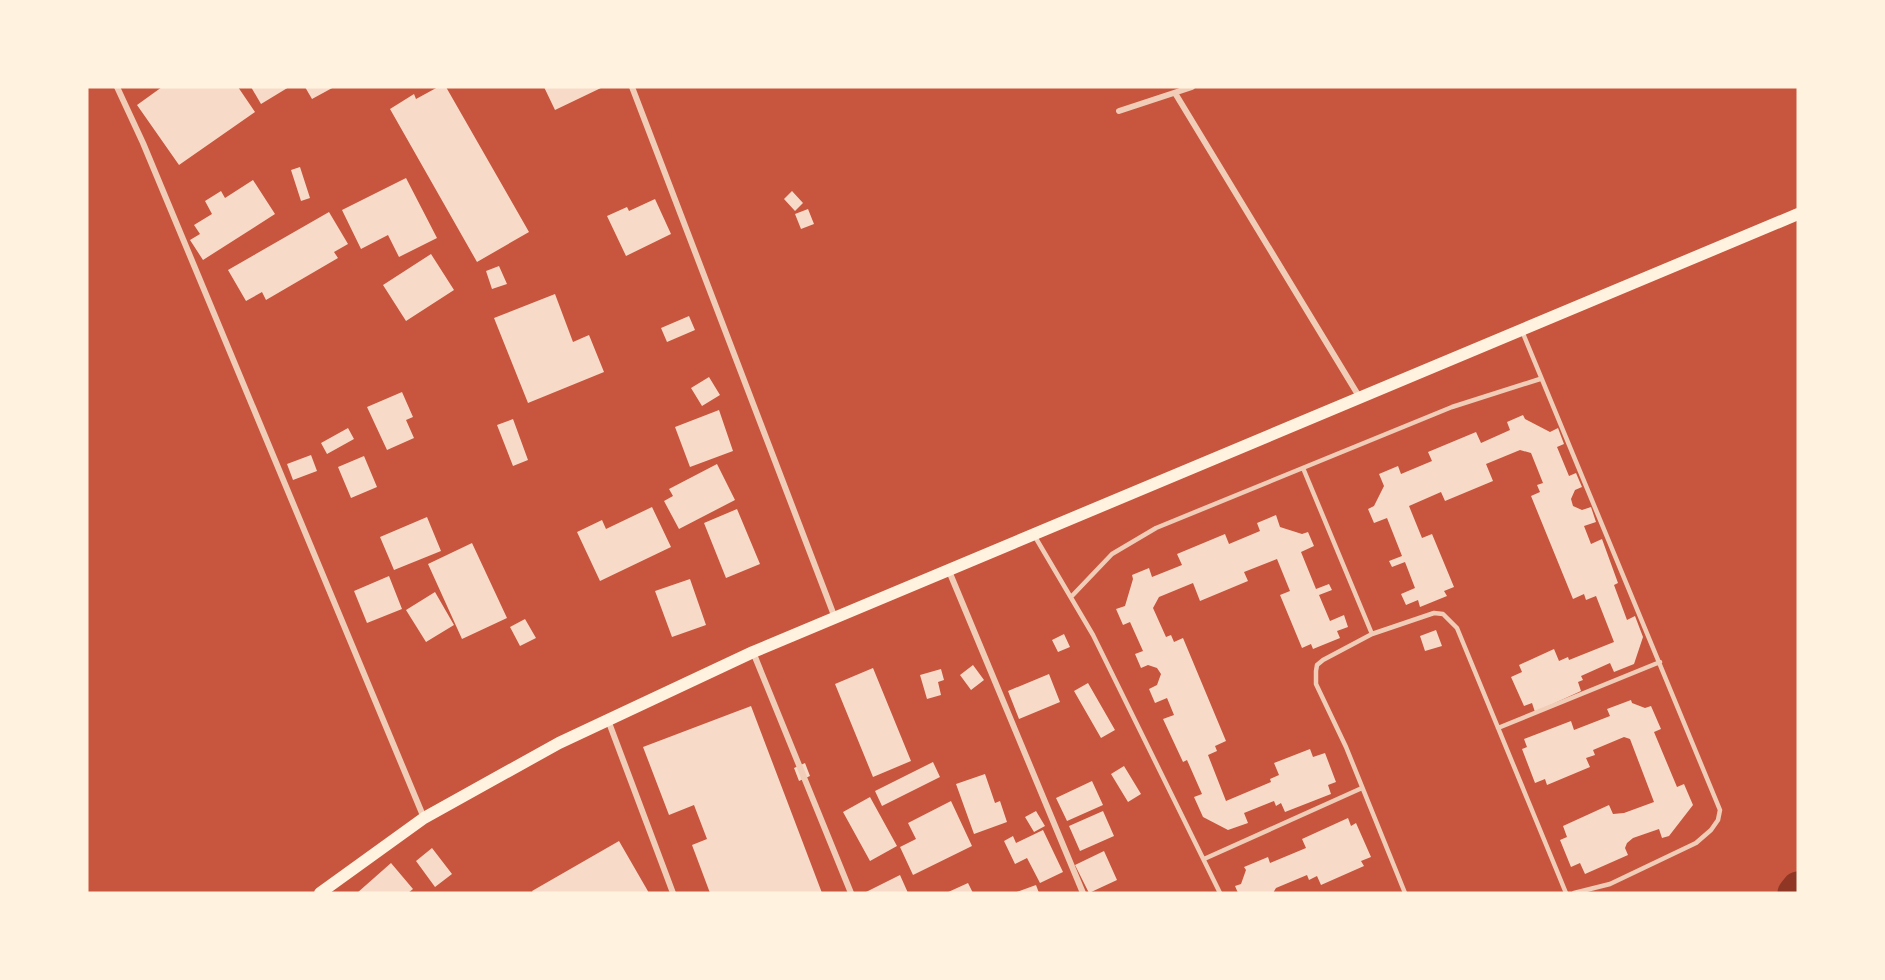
<svg xmlns="http://www.w3.org/2000/svg" width="1885" height="980" font-family="Karla,sans-serif">
  <rect width="100%" height="100%" fill="#c8553d"/>
  <g fill="none" stroke-linecap="round" stroke-linejoin="round">
    <path stroke="#8f3625" stroke-width="33" d="M 1794,893 L 1798,888"/>
  </g>
  <path fill="#f7dbc8" d="M 162,87 L 238,87 L 255,112 L 179,165 L 137,105 Z
    M 251,87 L 289,87 L 261,104 Z
    M 305,87 L 334,87 L 312,99 Z
    M 438,87 L 446,87 L 529,232 L 477,262 L 390,109 L 414,94 L 416,99 Z
    M 544,87 L 603,87 L 555,110 Z
    M 300,167 L 310,198 L 301,201 L 291,170 Z
    M 406,178 L 437,238 L 399,257 L 388,235 L 361,249 L 342,210 Z
    M 253,180 L 275,214 L 203,260 L 190,240 L 200,234 L 194,225 L 212,214 L 205,201 L 221,191 L 225,198 Z
    M 792,191 L 803,203 L 795,211 L 784,199 Z
    M 655,199 L 671,234 L 626,256 L 607,216 L 627,207 L 629,211 Z
    M 808,209 L 814,224 L 801,229 L 795,214 Z
    M 329,212 L 348,244 L 334,252 L 338,258 L 266,300 L 262,292 L 246,301 L 228,270 Z
    M 431,254 L 454,290 L 406,321 L 383,285 Z
    M 499,266 L 507,284 L 492,289 L 486,271 Z
    M 555,294 L 573,342 L 589,335 L 604,372 L 528,403 L 494,318 Z
    M 689,316 L 695,330 L 667,342 L 661,328 Z
    M 709,377 L 720,395 L 702,406 L 691,388 Z
    M 402,392 L 413,417 L 406,420 L 414,438 L 387,450 L 367,407 Z
    M 719,410 L 733,451 L 690,467 L 675,427 Z
    M 1523,415 L 1525,419 L 1550,432 L 1558,428 L 1564,444 L 1557,447 L 1569,476 L 1576,473 L 1582,487 L 1575,490 L 1571,499 L 1573,506 L 1582,510 L 1591,507 L 1596,522 L 1584,526 L 1591,544 L 1602,539 L 1618,583 L 1614,585 L 1627,620 L 1635,616 L 1643,637 L 1634,664 L 1614,672 L 1610,663 L 1581,676 L 1583,680 L 1578,682 L 1581,691 L 1535,712 L 1532,703 L 1524,706 L 1511,677 L 1522,672 L 1519,665 L 1554,649 L 1559,661 L 1568,657 L 1569,660 L 1614,642 L 1596,596 L 1586,600 L 1584,594 L 1573,599 L 1531,496 L 1540,492 L 1537,485 L 1543,483 L 1531,453 L 1520,450 L 1486,464 L 1493,481 L 1445,501 L 1441,492 L 1409,506 L 1422,538 L 1432,534 L 1454,587 L 1444,591 L 1447,596 L 1420,607 L 1418,600 L 1406,605 L 1401,594 L 1415,588 L 1405,562 L 1392,567 L 1389,561 L 1402,556 L 1387,518 L 1374,523 L 1368,509 L 1374,506 L 1384,486 L 1379,474 L 1398,466 L 1401,474 L 1432,461 L 1428,452 L 1476,432 L 1481,443 L 1510,430 L 1507,422 Z
    M 513,419 L 528,460 L 513,466 L 497,425 Z
    M 348,428 L 354,439 L 327,454 L 321,443 Z
    M 311,455 L 317,471 L 293,480 L 287,464 Z
    M 364,456 L 377,487 L 351,498 L 338,467 Z
    M 717,464 L 735,500 L 679,529 L 664,501 L 673,496 L 669,489 Z
    M 652,507 L 671,547 L 600,581 L 577,532 L 602,520 L 606,529 Z
    M 737,509 L 760,564 L 726,578 L 704,523 Z
    M 1276,515 L 1280,527 L 1302,534 L 1308,532 L 1314,546 L 1301,552 L 1316,589 L 1329,584 L 1332,590 L 1319,595 L 1330,621 L 1344,615 L 1348,627 L 1337,631 L 1340,638 L 1313,649 L 1311,644 L 1302,648 L 1280,595 L 1290,591 L 1277,559 L 1244,572 L 1248,581 L 1200,601 L 1193,583 L 1159,597 L 1153,608 L 1166,637 L 1171,635 L 1174,642 L 1183,638 L 1226,741 L 1215,746 L 1217,751 L 1208,755 L 1226,801 L 1271,782 L 1270,779 L 1279,775 L 1274,763 L 1310,749 L 1313,757 L 1325,753 L 1336,782 L 1328,785 L 1331,794 L 1285,812 L 1281,803 L 1276,806 L 1274,801 L 1244,813 L 1248,823 L 1228,830 L 1203,817 L 1194,797 L 1202,794 L 1187,760 L 1183,762 L 1163,719 L 1174,715 L 1167,698 L 1155,703 L 1149,689 L 1157,685 L 1161,674 L 1157,668 L 1148,665 L 1141,668 L 1135,654 L 1143,651 L 1130,622 L 1123,625 L 1116,609 L 1125,606 L 1133,579 L 1132,575 L 1149,568 L 1152,577 L 1182,565 L 1177,554 L 1225,534 L 1229,544 L 1260,531 L 1257,523 Z
    M 427,517 L 441,551 L 394,570 L 380,537 Z
    M 472,543 L 507,618 L 462,639 L 428,564 Z
    M 389,576 L 402,609 L 367,623 L 354,591 Z
    M 690,579 L 706,625 L 672,637 L 655,591 Z
    M 435,592 L 454,625 L 426,642 L 406,610 Z
    M 525,619 L 536,638 L 520,646 L 510,627 Z
    M 1436,630 L 1442,646 L 1425,651 L 1420,636 Z
    M 1064,634 L 1070,647 L 1058,652 L 1052,640 Z
    M 973,665 L 984,680 L 971,690 L 960,675 Z
    M 873,668 L 911,761 L 873,777 L 835,684 Z
    M 941,669 L 944,680 L 938,682 L 941,695 L 927,699 L 920,675 Z
    M 1049,674 L 1060,702 L 1019,719 L 1008,691 Z
    M 1088,683 L 1115,730 L 1101,738 L 1074,691 Z
    M 1631,700 L 1632,703 L 1645,708 L 1651,706 L 1661,729 L 1654,732 L 1677,787 L 1684,784 L 1693,805 L 1669,836 L 1662,838 L 1659,829 L 1633,838 L 1627,843 L 1625,848 L 1628,855 L 1585,874 L 1580,863 L 1571,867 L 1560,840 L 1567,837 L 1563,826 L 1609,805 L 1613,814 L 1624,813 L 1654,802 L 1630,739 L 1624,737 L 1593,750 L 1595,755 L 1586,758 L 1590,767 L 1547,785 L 1545,779 L 1535,783 L 1522,749 L 1527,747 L 1524,739 L 1571,721 L 1574,730 L 1610,716 L 1607,709 Z
    M 751,706 L 822,893 L 710,893 L 692,845 L 707,839 L 694,805 L 669,815 L 643,747 Z
    M 933,762 L 940,777 L 882,806 L 875,791 Z
    M 805,763 L 810,776 L 799,781 L 794,768 Z
    M 1124,766 L 1141,794 L 1128,802 L 1111,774 Z
    M 985,774 L 995,803 L 1000,801 L 1007,822 L 974,834 L 956,784 Z
    M 1092,781 L 1103,805 L 1067,821 L 1056,798 Z
    M 870,797 L 897,846 L 870,861 L 843,812 Z
    M 951,801 L 972,846 L 913,875 L 900,847 L 916,839 L 908,823 Z
    M 1036,811 L 1045,826 L 1034,832 L 1025,817 Z
    M 1103,811 L 1114,836 L 1080,851 L 1069,826 Z
    M 1348,818 L 1351,826 L 1356,823 L 1371,857 L 1361,861 L 1364,866 L 1321,885 L 1317,876 L 1309,880 L 1307,875 L 1276,888 L 1273,893 L 1238,893 L 1235,886 L 1241,884 L 1246,870 L 1244,867 L 1268,857 L 1270,863 L 1306,848 L 1302,839 Z
    M 1043,830 L 1063,872 L 1040,883 L 1027,858 L 1015,864 L 1004,841 L 1013,836 L 1016,843 Z
    M 619,841 L 649,893 L 533,893 L 532,891 Z
    M 432,848 L 452,874 L 435,887 L 416,861 Z
    M 1104,851 L 1117,880 L 1089,893 L 1075,865 Z
    M 391,863 L 413,889 L 408,893 L 357,893 Z
    M 900,875 L 908,893 L 864,893 Z
    M 968,883 L 973,893 L 946,893 Z
    M 1036,885 L 1039,893 L 1014,893 Z"/>
  <g fill="none" stroke-linecap="round" stroke-linejoin="round">
    <path stroke="#f1ccb7" stroke-width="4.5" d="M 1522,331 L 1720,810 L 1718,820 L 1711,830 L 1696,843 L 1610,884 L 1574,893
      M 1303,468 L 1372,634
      M 1034,535 L 1093,635 L 1220,893
      M 1071,597 L 1112,554 L 1156,528 L 1452,407 L 1540,379
      M 1498,728 L 1660,662
      M 1204,859 L 1362,788
      M 1405,893 L 1346,747 L 1316,684 L 1316,671 L 1317,665 L 1323,660 L 1372,634 L 1434,613 L 1443,614 L 1457,628 L 1566,893"/>
    <path stroke="#f1ccb7" stroke-width="6" d="M 117,87 L 143,143 L 424,818
      M 632,87 L 835,618
      M 1175,93 L 1360,398
      M 1119,111 L 1192,87
      M 949,571 L 1083,893
      M 753,652 L 851,893
      M 608,720 L 673,893"/>
    <path stroke="#fff3e0" stroke-width="12" d="M 320,893 L 424,818 L 559,743 L 753,652 L 1798,214"/>
  </g>
  <rect width="1885" height="980" fill="none" stroke="#fff3e0" stroke-width="177"/>
</svg>
